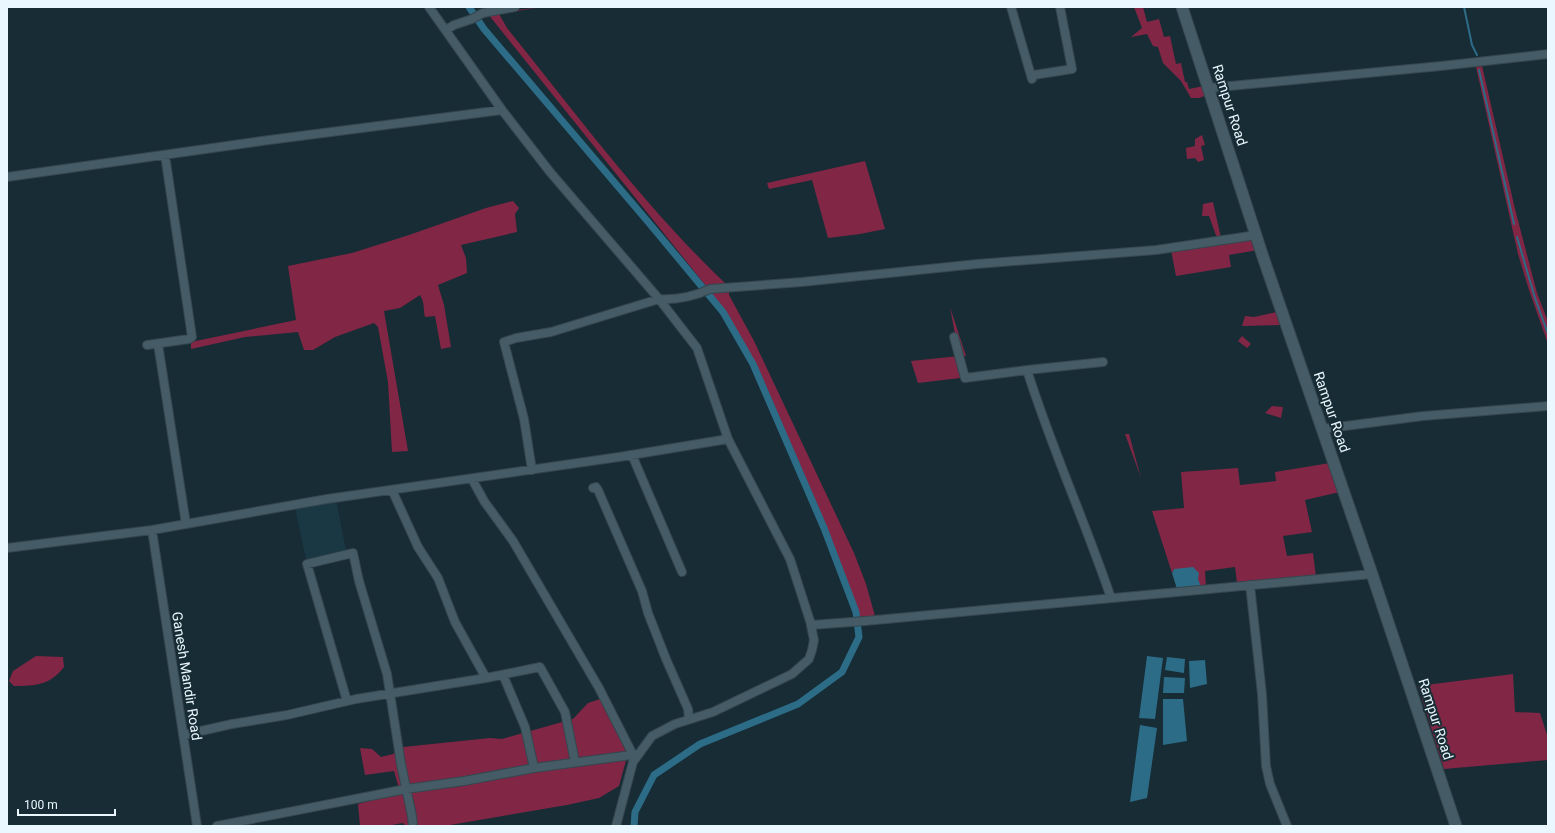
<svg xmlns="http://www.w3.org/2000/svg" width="1555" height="833" font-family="Roboto,sans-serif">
  <rect width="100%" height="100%" fill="#172c35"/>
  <path fill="#1a3744" d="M 336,500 L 347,555 L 307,564 L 295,508 Z"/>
  <path fill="#822645" d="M 541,7 L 499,14 L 507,28 C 578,116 644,206 726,284 L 706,286 L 488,14 Z
    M 1134,7 L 1143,7 L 1147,22 L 1159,19 L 1164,37 L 1170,36 L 1176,64 L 1181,63 L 1185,82 L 1187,82 L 1189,89 L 1204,86 L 1207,95 L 1199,98 L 1191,98 L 1181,81 L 1163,63 L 1158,47 L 1153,46 L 1147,34 L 1131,37 L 1142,28 Z
    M 1482,66 L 1515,209 L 1537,293 L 1548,322 L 1548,344 L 1529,290 L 1518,254 L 1476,67 Z
    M 1202,135 L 1205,145 L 1201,146 L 1204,160 L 1198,162 L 1195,158 L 1187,159 L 1186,148 L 1195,146 L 1195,139 Z
    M 865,161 L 885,229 L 860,234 L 828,238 L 812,180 L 769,189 L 767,183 Z
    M 513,201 L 519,208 L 515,214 L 517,232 L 461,245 L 466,258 L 467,273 L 438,285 L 444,305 L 451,347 L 441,349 L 435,316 L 425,317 C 423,309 425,303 420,295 L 400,308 L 384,311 L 408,451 L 392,452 L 388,382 L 378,327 L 374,323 L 335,337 L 313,350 L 304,350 L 298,332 L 245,337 L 191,349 L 191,342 L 296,320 L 288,266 L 352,253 L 409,235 L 486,208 Z
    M 1213,202 L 1221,238 L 1217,238 L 1209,216 L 1202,216 L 1203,204 Z
    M 1254,238 L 1258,250 L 1229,255 L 1231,267 L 1176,276 L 1171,250 Z
    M 748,290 L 729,292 L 729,295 L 754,341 L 854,553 L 866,584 L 875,616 L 861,618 L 827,527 L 756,363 L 725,312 L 709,292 Z
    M 950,307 L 966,356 L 959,357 L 960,378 L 918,383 L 911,361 L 959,356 Z
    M 1277,312 L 1282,325 L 1242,326 L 1245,316 L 1254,317 Z
    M 1242,336 L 1251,344 L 1247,348 L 1238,341 Z
    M 1272,406 L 1283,407 L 1281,418 L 1265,413 Z
    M 1125,434 L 1129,434 L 1141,478 Z
    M 1330,463 L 1340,492 L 1305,500 L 1312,532 L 1283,536 L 1287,556 L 1313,553 L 1316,577 L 1237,583 L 1235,567 L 1205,571 L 1206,587 L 1201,587 L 1174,569 L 1172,573 L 1152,511 L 1184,508 L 1181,472 L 1238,468 L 1240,485 L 1276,481 L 1275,472 Z
    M 36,656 L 63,657 L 64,667 C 50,685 36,686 14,686 L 9,681 L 13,671 Z
    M 1513,674 L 1515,712 L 1540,713 L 1548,738 L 1548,760 L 1444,769 L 1418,686 Z
    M 603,698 L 613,710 L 627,757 L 619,786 L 599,798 L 567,805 L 444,826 L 406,826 L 403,823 L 386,826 L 360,826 L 358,804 L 400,792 L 394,771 L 365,775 L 360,748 L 372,749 L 381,757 L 393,754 L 403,747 L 490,738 L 502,739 L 573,719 L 588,703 Z"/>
  <path fill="#2d6c87" d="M 1193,567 L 1199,573 L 1198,579 L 1201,587 L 1177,589 L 1172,573 L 1174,569 Z
    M 1147,656 L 1163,658 L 1155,719 L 1139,718 Z
    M 1167,657 L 1185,659 L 1184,673 L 1165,670 Z
    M 1205,660 L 1207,684 L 1190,688 L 1189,661 Z
    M 1164,677 L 1185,678 L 1184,693 L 1163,693 Z
    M 1183,699 L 1187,741 L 1163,745 L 1163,699 Z
    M 1140,725 L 1157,728 L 1147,798 L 1130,802 Z"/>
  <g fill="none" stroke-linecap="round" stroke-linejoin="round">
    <path stroke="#2d6c87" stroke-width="2" d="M 1464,7 L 1472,45 L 1477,55
      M 1479,70 L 1514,224
      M 1517,237 L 1535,298 L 1548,334"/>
    <path stroke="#2d6c87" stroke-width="7" d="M 469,7 L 484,29 L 649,223 L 723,312 L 753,364 L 824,528 L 856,612 L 859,637 L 842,672 L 798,704 L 700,744 L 654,775 L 635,812 L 634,826"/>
    <defs>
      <path id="street" d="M 429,7 L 502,110 L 550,172 L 659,299 L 697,348 L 728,439
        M 1011,7 L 1032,79 L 1034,75 L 1072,69 L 1060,7
        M 446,30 L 454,25 L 472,19 L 483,13 L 515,7
        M 1209,88 L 1441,66 L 1548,54
        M 7,177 L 269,140 L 502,110
        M 954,337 L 965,378 L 1027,370 C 1051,447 1085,521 1111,598
        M 158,344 L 186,524
        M 147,345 L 189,339 L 192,337 L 165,155
        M 1027,370 L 1103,362
        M 1322,429 L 1423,416 L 1548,406
        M 632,455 L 682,572
        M 532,470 L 524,419 L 504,342 L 516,338 L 551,332 L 659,299 C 678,300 693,297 710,289 L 802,282 L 977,264 L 1156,250 L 1257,235
        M 472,479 L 484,501 L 513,541 L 599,688 L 633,755
        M 593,488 L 596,487 L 598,490 L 642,591 L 648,613 L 666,659 L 688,709 L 689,719
        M 392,490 L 418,547 L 438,578 L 455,622 L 486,678
        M 152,530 L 197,826
        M 7,548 L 152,530 L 327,499 L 619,457 L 728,439 L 790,559 L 810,621 L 814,640 L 812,650 L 809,659 L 792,674 L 713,712 L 675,724 L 652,736 L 633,762 L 616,826
        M 1250,585 L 1262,694 L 1266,766 L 1270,784 L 1287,826
        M 811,625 L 865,621 L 1372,574
        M 503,675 L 525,727 L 534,768
        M 347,701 L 307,564 L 353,553 L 359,581 L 387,674 L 401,764 L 412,816 L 413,826
        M 183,735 L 232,724 L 287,715 L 356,699 L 486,678 L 540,667 L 565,712 L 575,762
        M 217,826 L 406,789 L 464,781 L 534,768 L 639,754"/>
      <path id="secondary" d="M 1182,7 L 1263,257 L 1372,574 L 1456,826"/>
    </defs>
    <use href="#street" stroke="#35464e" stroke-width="10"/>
    <use href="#secondary" stroke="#35464e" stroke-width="13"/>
    <use href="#street" stroke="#455b66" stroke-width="8"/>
    <use href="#secondary" stroke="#455b66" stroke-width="11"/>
  </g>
  <g text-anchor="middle" stroke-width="4" stroke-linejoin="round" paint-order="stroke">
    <g font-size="14" fill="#ebf7fe" stroke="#172c35">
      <text transform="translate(1230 105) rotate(72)" y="5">Rampur Road</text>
      <text transform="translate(1332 412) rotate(71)" y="5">Rampur Road</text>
      <text transform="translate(187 676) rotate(81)" y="5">Ganesh Mandir Road</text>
      <text transform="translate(1436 719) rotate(72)" y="5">Rampur Road</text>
    </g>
  </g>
  <rect width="1555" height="833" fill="none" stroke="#ebf7fe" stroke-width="16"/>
  <path d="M18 809v6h97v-6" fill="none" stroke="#ebf7fe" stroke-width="2"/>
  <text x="24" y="809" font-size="12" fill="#ebf7fe" stroke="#172c35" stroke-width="3" paint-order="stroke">100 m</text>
</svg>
